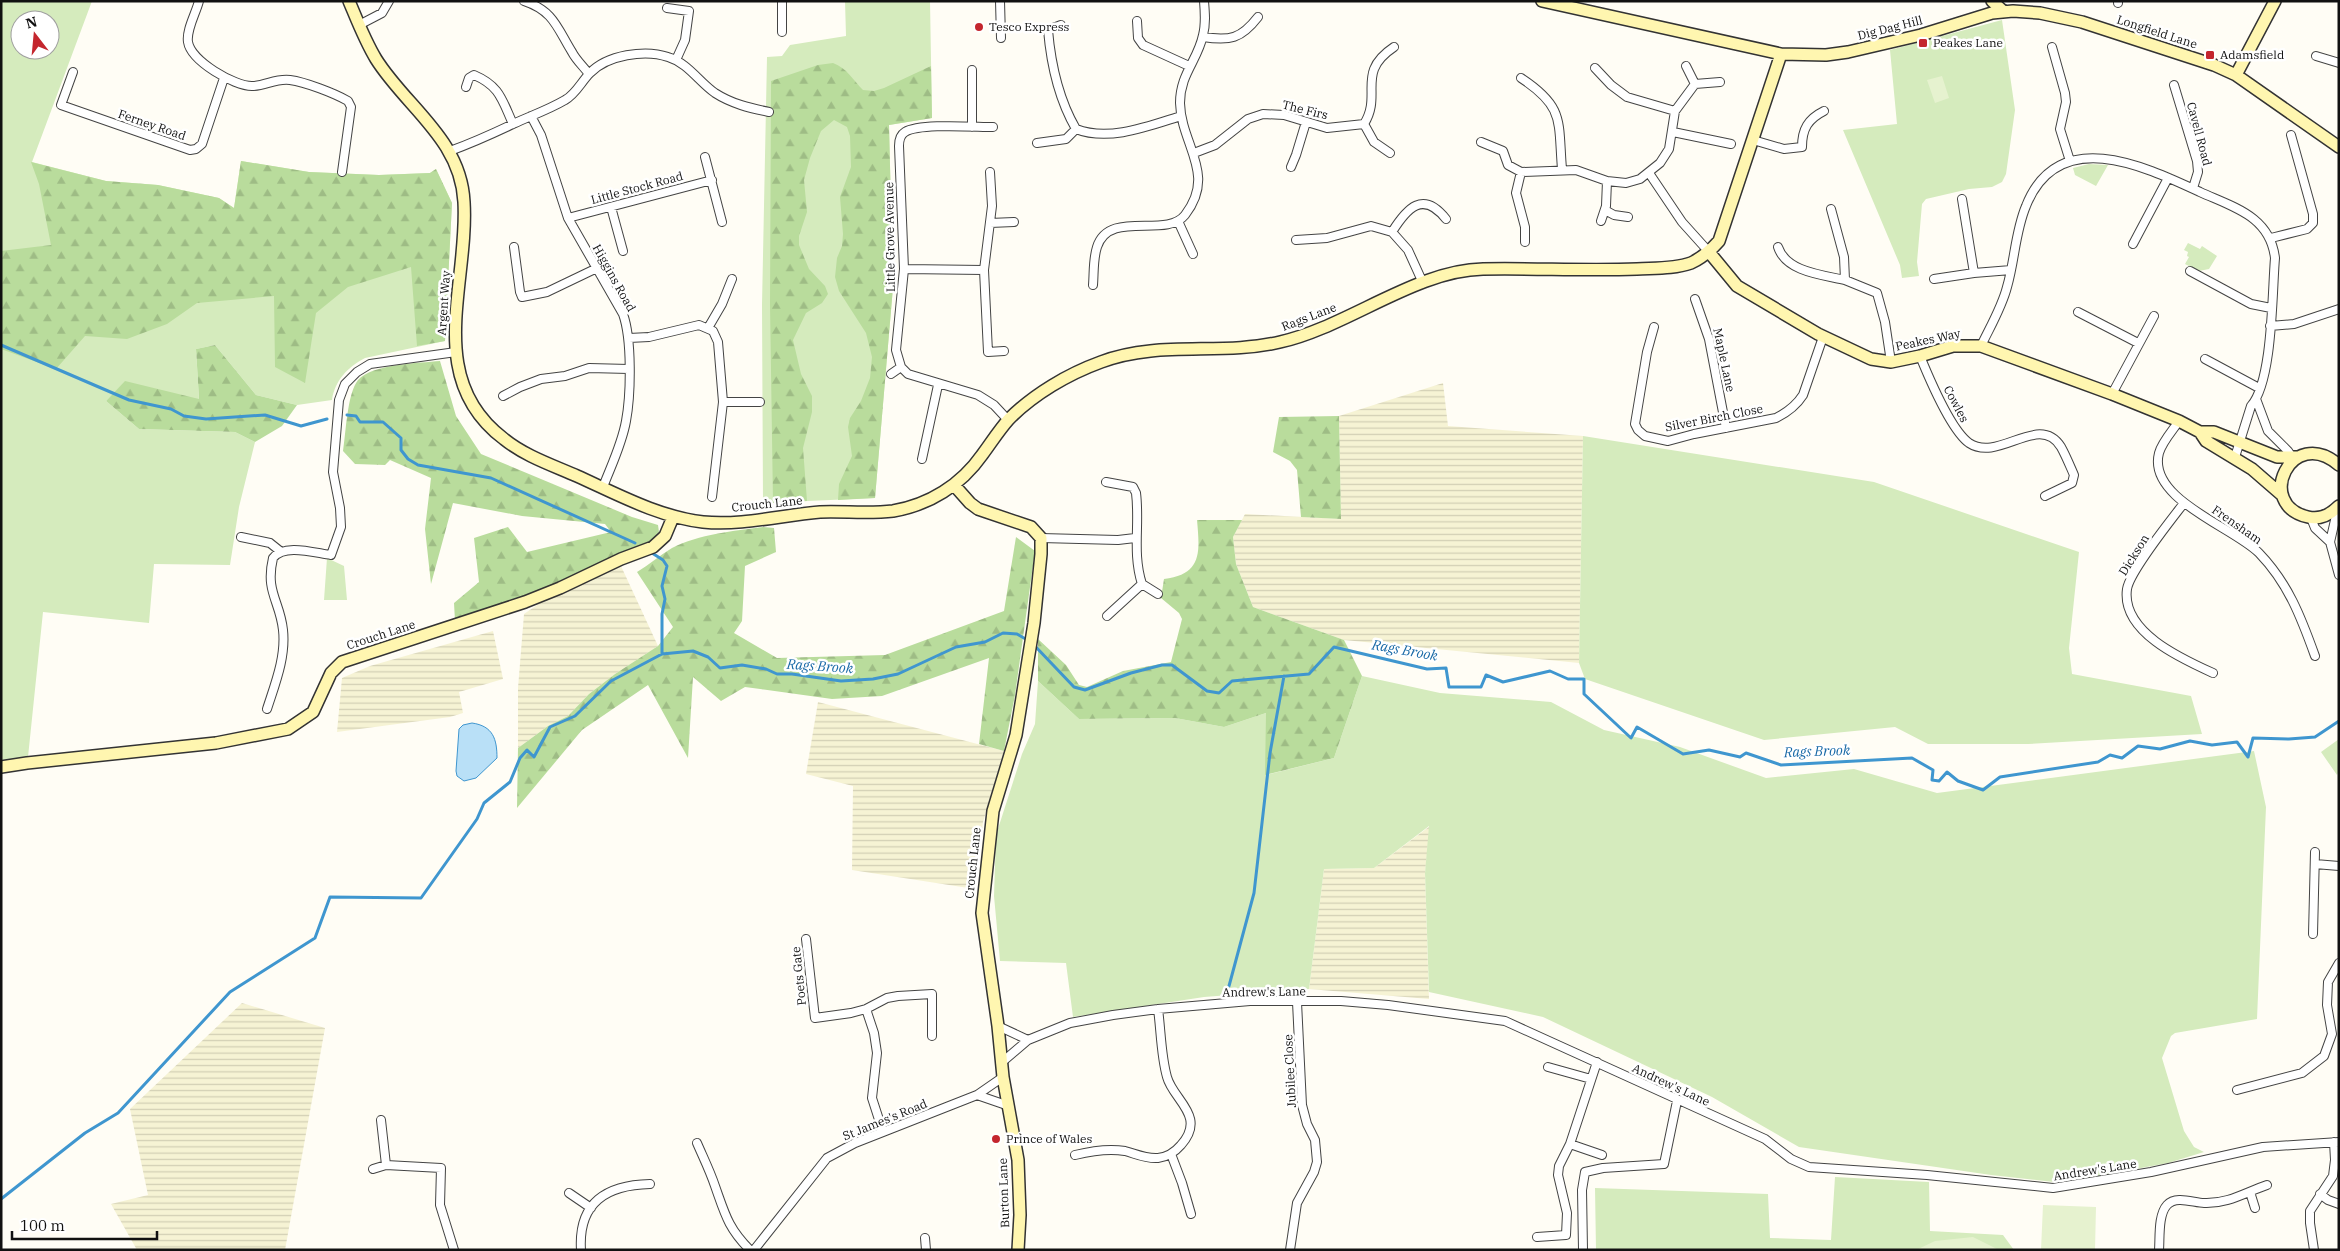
<svg xmlns="http://www.w3.org/2000/svg" width="2340" height="1251" font-family="'IBM Plex Serif',serif">
  <defs>
    <pattern id="farmland-rules" width="6" height="5" patternUnits="userSpaceOnUse" patternTransform="scale(1.25)"><rect width="6" height="5" fill="#f6f3d4"/><path d="M0 2.5h6" fill="none" stroke="#d2cfb5"/></pattern>
    <pattern id="forest-firs" width="22" height="20" patternUnits="userSpaceOnUse" patternTransform="scale(1.25)"><rect width="22" height="20" fill="#b9dc9c"/><path d="M5 1l3.5 6h-7zM16 11l3.5 6h-7z" fill="#9ebc85"/></pattern>
  </defs>
  <rect width="100%" height="100%" fill="#fffdf5"/>
  <path fill="url(#farmland-rules)" d="M 1443,383 L 1448,426 L 1583,436 L 1579,663 L 1344,640 L 1253,607 L 1236,564 L 1233,537 L 1245,514 L 1341,519 L 1339,416 Z
    M 621,566 L 658,646 L 615,674 L 589,694 L 568,716 L 548,726 L 518,748 L 518,688 L 524,614 L 543,601 Z
    M 493,631 L 503,679 L 459,692 L 463,713 L 450,717 L 337,732 L 342,678 L 370,666 Z
    M 818,702 L 1004,751 L 983,822 L 975,889 L 852,870 L 853,786 L 806,774 Z
    M 1430,826 L 1425,873 L 1429,999 L 1309,989 L 1324,869 L 1374,868 Z
    M 242,1003 L 325,1028 L 285,1250 L 137,1250 L 111,1204 L 148,1195 L 130,1109 Z"/>
  <path fill="#d5ebbd" fill-rule="evenodd" d="M 1,1 L 92,1 L 32,162 L 106,181 L 158,185 L 219,198 L 234,208 L 241,161 L 309,172 L 379,175 L 430,173 L 436,169 L 452,203 L 445,341 L 365,358 C 348,367 335,380 332,400 L 297,405 L 256,395 L 215,345 L 196,349 L 199,400 L 125,382 L 106,401 L 139,429 L 235,432 L 255,442 L 239,507 L 230,565 L 154,564 L 149,623 L 43,612 L 28,757 L 1,761 ZM 20,20 L 50,20 L 50,50 L 20,50 Z
    M 845,1 L 930,1 L 932,118 L 889,125 L 893,287 L 875,498 L 763,503 L 762,305 L 767,57 L 782,56 L 790,45 L 846,36 Z
    M 2002,20 L 2015,110 L 2006,174 L 2002,182 L 1992,187 L 1969,189 L 1926,199 L 1922,204 L 1917,262 L 1919,276 L 1902,278 L 1900,265 L 1843,130 L 1897,124 L 1890,50 Z
    M 2089,164 L 2108,165 L 2096,186 L 2075,175 L 2073,168 Z
    M 2188,243 L 2200,249 L 2202,246 L 2217,256 L 2209,269 L 2199,271 L 2185,264 L 2189,257 L 2187,256 L 2188,252 L 2184,250 Z
    M 1583,436 L 1874,482 L 2079,552 L 2069,648 L 2072,674 L 2191,696 L 2202,734 L 2028,744 L 1928,744 L 1895,727 L 1764,740 L 1585,679 L 1579,663 Z
    M 327,558 L 344,566 L 347,600 L 324,600 Z
    M 1362,676 L 1440,693 L 1551,702 L 1604,730 L 1680,747 L 1766,778 L 1854,769 L 1937,793 L 2254,751 L 2266,807 L 2257,1019 L 2175,1033 L 2171,1036 L 2162,1058 L 2184,1131 L 2194,1147 L 2204,1152 L 2168,1163 L 2076,1180 L 2054,1182 L 1991,1175 L 1799,1147 L 1712,1097 L 1543,1017 L 1429,992 L 1425,873 L 1429,826 L 1374,868 L 1324,869 L 1309,989 L 1204,997 L 1073,1017 L 1066,963 L 1000,961 L 994,896 L 996,835 L 1022,754 L 1035,724 L 1038,681 L 1079,719 L 1175,718 L 1224,727 L 1266,713 L 1266,775 L 1334,758 Z
    M 2339,739 L 2339,771 L 2337,775 L 2321,752 Z
    M 1835,1177 L 1929,1182 L 1930,1231 L 2003,1235 L 2014,1250 L 1596,1250 L 1595,1188 L 1768,1194 L 1770,1238 L 1831,1240 Z"/>
  <path fill="url(#forest-firs)" d="M 833,63 C 847,68 853,80 863,90 L 874,91 L 884,88 L 931,66 L 932,118 L 889,125 L 893,287 L 875,498 L 838,500 L 839,484 L 852,456 L 848,427 L 850,418 L 861,401 L 870,378 L 872,357 L 866,333 L 839,291 L 835,277 L 837,258 L 842,246 L 843,234 L 840,197 L 851,167 L 850,136 L 847,127 L 834,120 L 821,131 L 810,158 L 804,180 L 807,212 L 799,236 L 799,245 L 809,269 L 825,286 L 828,294 L 822,303 L 806,313 L 793,340 L 801,374 L 812,396 L 812,412 L 803,448 L 807,501 L 773,503 L 770,305 L 771,81 L 818,65 Z
    M 241,161 L 309,172 L 379,175 L 430,173 L 436,169 L 452,203 L 445,341 L 417,346 L 411,267 L 348,287 L 316,313 L 305,383 L 275,367 L 274,296 L 197,303 L 167,324 L 127,339 L 85,336 L 56,369 L 1,349 L 1,251 L 51,245 L 39,184 L 31,162 L 106,181 L 158,185 L 219,198 L 234,208 Z
    M 215,345 L 256,395 L 297,405 L 282,426 L 255,442 L 235,432 L 139,429 L 106,401 L 125,381 L 199,399 L 196,349 Z
    M 440,361 L 456,416 L 481,454 L 632,517 L 658,525 L 659,532 L 649,543 L 524,599 L 455,621 L 454,603 L 479,582 L 474,538 L 508,527 L 527,552 L 611,532 L 605,524 L 522,516 L 453,503 L 431,584 L 425,529 L 431,478 L 390,460 L 385,465 L 355,464 L 343,451 C 346,433 347,394 358,380 C 372,364 419,363 440,361 Z
    M 1339,416 L 1341,519 L 1301,517 L 1297,470 L 1290,461 L 1273,452 L 1279,417 Z
    M 1197,520 L 1242,520 L 1233,537 L 1236,564 L 1253,607 L 1344,640 L 1362,676 L 1334,758 L 1265,775 L 1266,713 L 1224,727 L 1175,718 L 1079,719 L 1038,681 L 1038,639 L 1066,665 L 1079,685 L 1087,687 L 1123,671 L 1171,662 L 1182,619 L 1179,613 L 1161,598 L 1164,579 C 1202,574 1200,553 1197,520 Z
    M 763,527 L 774,528 L 776,552 L 745,566 L 742,621 L 734,633 L 777,658 L 885,655 L 1004,611 L 1016,537 L 1035,551 L 1015,695 L 1004,751 L 979,744 L 989,658 L 882,696 L 832,699 L 745,687 L 721,701 L 693,677 L 688,758 L 648,685 L 582,730 L 517,808 L 518,748 L 548,726 L 568,716 L 589,694 L 615,674 L 658,646 L 673,627 L 637,572 C 649,565 660,555 672,548 C 699,534 734,531 763,527 Z"/>
  <path fill="#e6f2cf" d="M 1942,76 L 1949,98 L 1935,103 L 1927,80 Z
    M 2043,1205 L 2096,1207 L 2095,1250 L 2041,1250 Z
    M 1973,1237 L 1999,1250 L 1916,1250 L 1935,1241 Z"/>
  <path fill="#b9e0f7" stroke="#3f96cf" d="M 472,723 C 493,726 497,739 497,758 L 476,778 L 464,781 L 457,776 L 456,771 L 459,729 L 463,725 Z"/>
  <g fill="none" stroke-linecap="round" stroke-linejoin="round">
    <path stroke="#3f96cf" stroke-width="3" d="M 1,345 L 129,400 L 171,409 L 184,416 L 206,419 L 265,415 L 301,426 L 327,419
      M 347,415 L 356,416 L 360,422 L 383,422 L 401,438 L 401,450 L 408,459 L 418,465 L 491,478 L 635,543
      M 652,553 L 663,560 L 667,566 L 662,586 L 665,599 L 662,614 L 662,654
      M 1034,645 L 1074,687 L 1085,690 L 1131,673 L 1162,665 L 1172,665 L 1207,691 L 1219,693 L 1232,681 L 1309,674 L 1334,647 L 1427,669 L 1446,668 L 1449,687 L 1481,687 L 1486,675 L 1503,682 L 1550,671 L 1568,679 L 1584,679 L 1584,694 L 1631,738 L 1637,727 L 1683,754 L 1709,750 L 1740,757 L 1746,753 L 1781,765 L 1912,758 L 1933,770 L 1932,780 L 1939,781 L 1947,772 L 1958,781 L 1983,790 L 2000,777 L 2098,762 L 2110,755 L 2122,758 L 2138,746 L 2160,749 L 2190,741 L 2212,745 L 2237,742 L 2248,757 L 2253,738 L 2289,739 L 2315,737 L 2339,721
      M 1229,986 L 1254,893 L 1270,753 L 1284,676
      M 1,1199 L 85,1133 L 118,1113 L 230,992 L 315,938 L 330,897 L 421,898 L 477,819 L 484,803 L 510,782 L 520,758 L 527,750 L 534,757 L 550,727 L 575,716 L 611,681 L 662,654 L 693,651 L 708,657 L 720,668 L 742,665 L 766,669 L 777,674 L 792,674 L 841,681 L 873,679 L 898,674 L 956,647 L 985,642 L 1003,633 L 1017,634 L 1029,641"/>
    <defs>
      <path id="street" d="M 199,1 C 196,13 186,30 188,42 C 191,61 234,86 252,86 C 265,86 276,78 290,80 C 305,82 334,93 348,101 L 351,107 L 342,172
        M 524,1 C 554,11 557,28 572,52 C 576,60 583,66 589,74
        M 782,1 L 782,32
        M 1000,1 L 1001,38
        M 2118,1 L 2118,3
        M 667,8 L 689,11 L 685,40 L 676,60
        M 1137,21 L 1138,38 L 1143,45 L 1189,66
        M 359,25 L 382,13 L 389,1
        M 1061,25 L 1048,30 C 1051,65 1058,98 1076,129 C 1109,142 1149,126 1181,116
        M 1203,37 C 1230,41 1241,39 1258,17
        M 2052,47 L 2065,93 L 2066,102 L 2060,129 L 2070,161
        M 2316,56 L 2339,63
        M 1686,66 L 1695,84
        M 1595,68 L 1611,85 L 1627,97 L 1675,111 L 1695,84 L 1720,82
        M 972,70 L 972,127
        M 73,72 L 61,105 L 190,150 L 196,149 L 202,144 L 224,78
        M 1521,78 C 1565,107 1558,121 1562,169
        M 2174,85 L 2197,161 L 2198,172 L 2193,188
        M 466,87 L 469,78 L 474,75 C 500,86 502,100 513,124
        M 531,116 L 541,135 L 568,218 L 623,314 C 632,339 631,394 626,421 C 622,444 611,466 603,487
        M 1364,124 L 1374,142 L 1390,153
        M 993,127 C 974,127 920,123 905,132 C 900,135 899,141 899,146 L 904,269 L 896,350 L 901,367 L 908,374 L 978,395 L 994,405 L 1008,420
        M 1673,132 L 1731,144
        M 1753,140 L 1784,149 L 1802,147 C 1802,129 1808,119 1824,111
        M 1481,142 L 1503,151 L 1508,165 L 1521,172 L 1576,170 L 1607,181 L 1626,183 L 1640,179 L 1660,163 L 1669,149 L 1675,111
        M 1037,143 L 1066,139 L 1076,129
        M 450,151 C 472,143 492,134 513,124 C 530,116 548,110 565,100 C 576,94 581,82 590,73 C 607,55 645,49 668,57 C 688,63 699,82 715,93 C 732,104 750,108 769,112
        M 1194,153 L 1215,145 L 1248,119 L 1263,114 L 1284,115 L 1327,128 L 1364,124 C 1383,94 1355,73 1394,47
        M 705,157 L 722,222
        M 1291,167 L 1296,155 L 1306,122
        M 990,172 L 992,206 L 984,270 L 988,352 L 1004,351
        M 1521,172 L 1516,193 L 1525,227 L 1525,242
        M 1649,173 L 1682,222 L 1709,252
        M 1962,199 L 1974,273 L 2011,270
        M 611,207 L 623,251
        M 1831,209 L 1844,257 L 1845,280 L 1877,293 L 1885,322 L 1891,362
        M 1605,210 L 1614,215 L 1628,217
        M 568,218 L 712,180
        M 1178,221 L 1193,254
        M 1601,221 L 1606,206 L 1607,181
        M 990,223 L 1014,222
        M 1392,232 L 1408,250 L 1423,283
        M 2271,238 L 2307,229 L 2313,223 L 2313,214 L 2291,135
        M 1296,240 L 1327,238 L 1371,226 L 1392,232 C 1407,208 1423,190 1446,219
        M 2133,244 L 2168,178
        M 514,247 L 520,292 L 522,297 L 547,292 L 595,269
        M 1778,247 C 1786,272 1823,275 1845,280
        M 904,269 L 984,270
        M 2190,271 L 2251,304 L 2271,308
        M 1934,279 L 1974,273
        M 1093,285 C 1094,273 1093,259 1097,247 C 1109,209 1166,239 1185,215 C 1217,174 1181,145 1180,103 C 1180,74 1198,60 1203,35 C 1206,24 1205,13 1204,1
        M 1695,299 L 1709,339 L 1726,428
        M 2078,312 L 2138,343
        M 2270,326 L 2294,324 L 2339,309
        M 1654,327 L 1647,352 L 1635,424 L 1638,430 L 1645,436 L 1668,441 L 1694,434 L 1776,418 C 1788,412 1796,406 1803,395 L 1823,337
        M 708,328 L 722,304 L 732,279
        M 629,338 L 649,337 L 699,325 L 713,331 L 718,342 L 723,402 L 712,497
        M 1981,346 C 1990,327 2002,307 2007,287 C 2015,260 2015,232 2026,206 C 2058,125 2144,166 2200,192 C 2233,207 2270,216 2275,258 C 2272,292 2273,381 2251,406 L 2235,457
        M 1920,356 C 1929,378 1951,430 1969,443 C 1999,463 2039,412 2061,447 C 2066,456 2070,466 2074,475 L 2072,483 L 2045,496
        M 2205,359 L 2259,388
        M 891,374 L 901,367
        M 2112,394 L 2154,316
        M 503,396 L 520,387 L 541,379 L 565,376 L 589,368 L 629,369
        M 2256,399 L 2268,431 L 2288,451 L 2292,457
        M 723,402 L 760,402
        M 2179,421 C 2173,430 2162,442 2159,453 C 2147,499 2233,527 2259,553 C 2288,583 2301,617 2315,656
        M 922,459 L 938,385
        M 1106,482 L 1133,487 L 1136,493 C 1140,524 1132,553 1142,584 L 1107,616
        M 2184,503 C 2171,520 2130,571 2127,589 C 2121,632 2182,659 2213,673
        M 2338,507 L 2330,542 L 2339,575
        M 2311,518 L 2315,528 L 2330,542
        M 241,537 L 270,543 L 280,551
        M 1041,538 L 1118,540 L 1135,538
        M 1142,584 L 1158,594
        M 267,709 C 275,684 286,657 283,630 C 280,601 265,592 273,558 C 284,543 315,553 331,555 L 341,527 L 340,508 L 333,472 L 339,400 L 345,384 L 357,372 L 370,364 L 456,352
        M 2315,864 L 2339,866
        M 2313,934 L 2315,852
        M 806,939 L 815,1018 L 851,1013 L 866,1009 L 887,998 L 898,996 L 932,994 L 932,1036
        M 866,1009 L 874,1033 L 877,1053 L 872,1098 L 883,1132
        M 998,1026 L 1028,1040
        M 1001,1063 L 1028,1040 L 1070,1023 L 1113,1015 L 1158,1009 L 1250,1001 L 1341,1001 L 1388,1005 L 1505,1021 L 1765,1139 L 1791,1159 L 1809,1167 L 1927,1175 L 2053,1188 L 2151,1172 L 2263,1147 L 2339,1142
        M 1548,1067 L 1591,1079
        M 2237,1090 L 2302,1073 L 2324,1056 L 2332,1034 L 2327,1005 L 2328,982 L 2339,963
        M 977,1095 L 1009,1106
        M 381,1120 L 386,1165 L 441,1168 L 440,1205 L 454,1250
        M 697,1143 C 703,1157 710,1171 715,1186 C 725,1214 728,1228 750,1250
        M 1570,1144 L 1602,1155
        M 1171,1154 L 1182,1183 L 1191,1214
        M 1075,1155 C 1091,1151 1108,1148 1125,1151 C 1136,1154 1146,1159 1158,1158 C 1167,1157 1175,1152 1181,1145 C 1207,1116 1173,1100 1167,1077 C 1161,1056 1161,1031 1158,1009
        M 373,1169 L 386,1165
        M 2250,1192 L 2255,1208
        M 569,1193 L 591,1208
        M 2320,1194 L 2328,1200 L 2339,1204
        M 1537,1237 L 1566,1235 L 1567,1213 L 1558,1175 L 1559,1166 L 1570,1144 L 1597,1062
        M 925,1238 L 926,1250
        M 581,1250 C 578,1202 607,1185 650,1184
        M 754,1250 L 827,1158 L 855,1143 L 977,1095 L 1003,1077
        M 1290,1250 L 1297,1203 L 1314,1172 L 1317,1162 L 1315,1140 L 1307,1124 L 1302,1105 L 1297,1002
        M 1583,1250 L 1582,1190 L 1585,1172 L 1603,1168 L 1664,1164 L 1677,1101
        M 2159,1250 C 2160,1237 2158,1215 2167,1205 C 2176,1195 2194,1203 2204,1203 C 2228,1204 2246,1192 2267,1185
        M 2314,1250 L 2310,1223 L 2310,1211 L 2333,1176 L 2335,1160 L 2334,1142"/>
      <path id="secondary" d="M 349,1 C 357,20 365,41 376,59 C 406,107 461,139 464,202 C 469,284 423,378 504,439 C 525,456 552,465 577,476 C 617,494 659,517 703,522 C 742,526 782,515 820,512 C 844,511 869,514 893,511 C 929,505 961,485 982,455 C 991,443 999,430 1009,419 C 1034,394 1068,374 1101,362 C 1159,340 1221,356 1280,342 C 1347,327 1416,270 1483,269 C 1535,268 1586,271 1637,269 C 1655,268 1674,269 1691,263 C 1702,258 1711,250 1719,241 L 1781,54
        M 1542,1 L 1781,54 L 1826,55 L 1848,52 L 1921,35 L 1992,13 L 2013,11 L 2040,13 L 2082,22 L 2214,65 L 2236,75 L 2339,147
        M 1992,1 L 2003,11
        M 2236,75 L 2275,1
        M 1709,252 L 1737,286 L 1818,334 L 1871,359 L 1891,362 L 1920,356 L 1953,346 L 1981,346 L 2112,394 L 2179,421 L 2200,432 L 2214,432 L 2277,457 L 2298,457
        M 2200,432 L 2206,441 L 2252,469 L 2282,495
        M 2339,465 C 2291,424 2254,505 2308,517 C 2320,520 2331,514 2339,506
        M 954,485 L 970,503 L 978,509 L 1031,527 L 1041,538 L 1041,554 L 1034,623 L 1016,735 L 993,811 L 982,913 L 998,1026 L 1003,1077 L 1018,1160 L 1020,1215 L 1018,1250
        M 1,767 L 27,763 L 216,743 L 288,729 L 313,712 L 331,673 L 342,662 L 525,602 L 560,588 L 621,559 L 653,547 L 665,536 L 673,517"/>
    </defs>
    <use href="#street" stroke="#444" stroke-width="10"/>
    <use href="#secondary" stroke="#333" stroke-width="14"/>
    <use href="#street" stroke="#fff" stroke-width="8"/>
    <use href="#secondary" stroke="#fff6b0" stroke-width="11"/>
  </g>
  <g fill="#c4262e" stroke="#fff" stroke-width="2">
    <circle cx="979" cy="27" r="5"/>
    <rect x="1918" y="38" width="10" height="10" rx="2.5"/>
    <rect x="2205" y="50" width="10" height="10" rx="2.5"/>
    <circle cx="996" cy="1139" r="5"/>
  </g>
  <g text-anchor="middle" stroke-width="5" stroke-linejoin="round" paint-order="stroke">
    <g font-size="12" fill="#111" stroke="#fff" text-anchor="start">
      <text x="989" y="31">Tesco Express</text>
      <text x="1933" y="47">Peakes Lane</text>
      <text x="2220" y="59">Adamsfield</text>
      <text x="1006" y="1143">Prince of Wales</text>
    </g>
    <g font-size="12" fill="#111" stroke="#fff">
      <text transform="translate(1890 28) rotate(-14)" y="4">Dig Dag Hill</text>
      <text transform="translate(2157 32) rotate(18)" y="4">Longfield Lane</text>
      <text transform="translate(1305 110) rotate(14)" y="4">The Firs</text>
      <text transform="translate(152 125) rotate(19)" y="4">Ferney Road</text>
      <text transform="translate(2199 134) rotate(75)" y="4">Cavell Road</text>
      <text transform="translate(637 188) rotate(-15)" y="4">Little Stock Road</text>
      <text transform="translate(890 237) rotate(-91)" y="4">Little Grove Avenue</text>
      <text transform="translate(614 278) rotate(61)" y="4">Higgins Road</text>
      <text transform="translate(444 303) rotate(-86)" y="4">Argent Way</text>
      <text transform="translate(1309 317) rotate(-21)" y="4">Rags Lane</text>
      <text transform="translate(1928 340) rotate(-12)" y="4">Peakes Way</text>
      <text transform="translate(1724 360) rotate(78)" y="4">Maple Lane</text>
      <text transform="translate(1956 404) rotate(62)" y="4">Cowles</text>
      <text transform="translate(1714 418) rotate(-11)" y="4">Silver Birch Close</text>
      <text transform="translate(767 504) rotate(-6)" y="4">Crouch Lane</text>
      <text transform="translate(2237 525) rotate(35)" y="4">Frensham</text>
      <text transform="translate(2134 555) rotate(-58)" y="4">Dickson</text>
      <text transform="translate(381 635) rotate(-18)" y="4">Crouch Lane</text>
      <text transform="translate(973 863) rotate(-84)" y="4">Crouch Lane</text>
      <text transform="translate(799 976) rotate(-96)" y="4">Poets Gate</text>
      <text transform="translate(1264 992) rotate(-1)" y="4">Andrew's Lane</text>
      <text transform="translate(1290 1071) rotate(-93)" y="4">Jubilee Close</text>
      <text transform="translate(1671 1085) rotate(25)" y="4">Andrew's Lane</text>
      <text transform="translate(885 1120) rotate(-22)" y="4">St James's Road</text>
      <text transform="translate(2095 1170) rotate(-9)" y="4">Andrew's Lane</text>
      <text transform="translate(1004 1193) rotate(-92)" y="4">Burton Lane</text>
    </g>
    <g font-size="14" font-style="italic" fill="#1768a6" stroke="#fff">
      <text transform="translate(1405 650) rotate(10)" y="5">Rags Brook</text>
      <text transform="translate(820 666) rotate(4)" y="5">Rags Brook</text>
      <text transform="translate(1817 751) rotate(-2)" y="5">Rags Brook</text>
    </g>
  </g>
  <rect width="2340" height="1251" fill="none" stroke="#111111" stroke-width="5"/>
  <g transform="translate(35 35) rotate(344)"><circle r="24" fill="#ffffff" stroke="#a0a0a0"/>
  <path d="M0-4L9 19L0 12L-9 19Z" fill="#c4262e"/>
  <text y="-8" font-size="14" font-weight="bold" text-anchor="middle" fill="#111111">N</text>
  </g>
  <path d="M12 1231v8h145v-8" fill="none" stroke="#111111" stroke-width="2.5"/>
  <text x="20" y="1231" font-size="15" fill="#111111" stroke="#ffffff" stroke-width="4" paint-order="stroke">100 m</text>
</svg>
